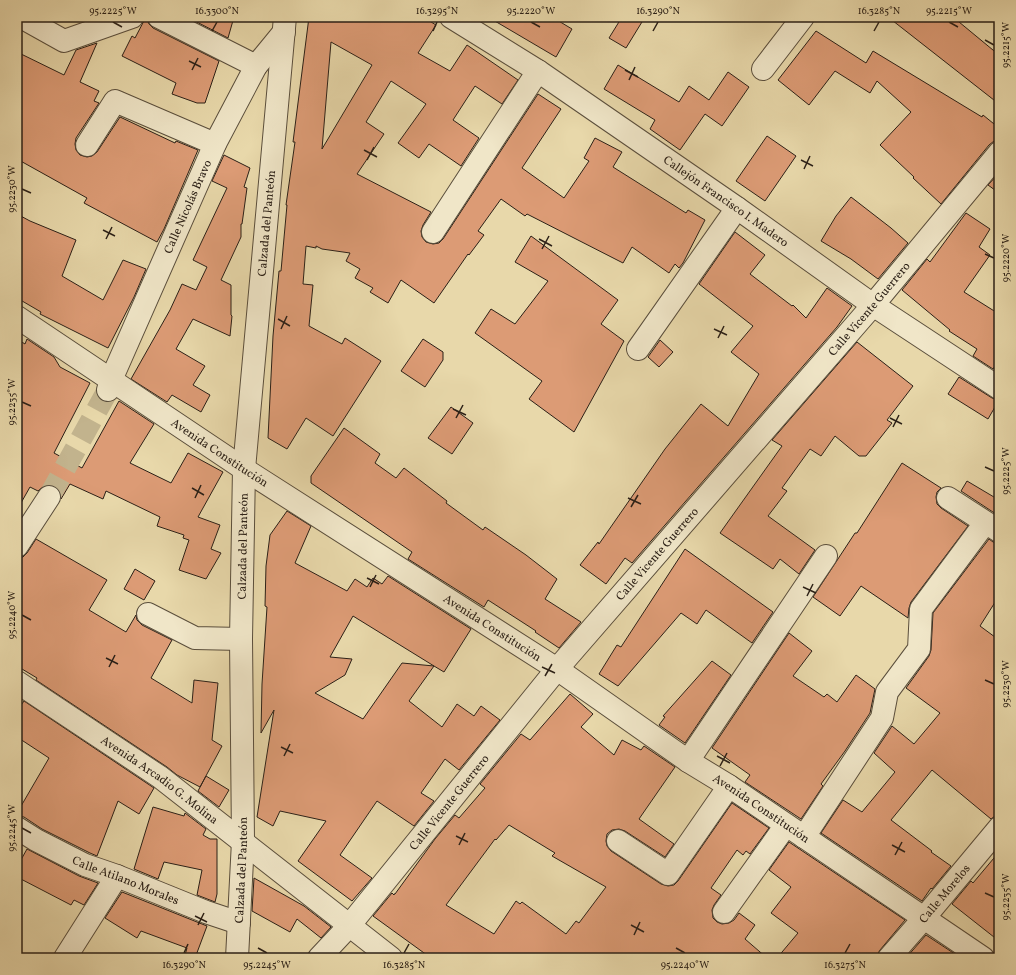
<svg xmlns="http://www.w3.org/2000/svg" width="1016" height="975" font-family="Vollkorn,serif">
  <rect width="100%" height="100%" fill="#e8d8aa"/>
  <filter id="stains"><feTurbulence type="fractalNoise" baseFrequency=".005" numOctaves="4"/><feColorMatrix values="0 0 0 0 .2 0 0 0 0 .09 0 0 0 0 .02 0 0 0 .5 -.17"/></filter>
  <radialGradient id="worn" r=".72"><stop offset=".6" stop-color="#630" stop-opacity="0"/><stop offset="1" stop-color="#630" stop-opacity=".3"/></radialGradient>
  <path fill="#dc9b75" stroke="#2b2017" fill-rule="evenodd" d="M 146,17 L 149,24 L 153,28 L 219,61 L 205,103 L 197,103 L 172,94 L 176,83 L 122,56 L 132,36 L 135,38 Z
    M 187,17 L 234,17 L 228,38 Z
    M 309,17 L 423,17 L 436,25 L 418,53 L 450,71 L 467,45 L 518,80 L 502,104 L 475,86 L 453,120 L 479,138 L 461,166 L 429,144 L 419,158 L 398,143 L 426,104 L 391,81 L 366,122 L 384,134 L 357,174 L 431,212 L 423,225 L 421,231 L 422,237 L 426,242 L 433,244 L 439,243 L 443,239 L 538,94 L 561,109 L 522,168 L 564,198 L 589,161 L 584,158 L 595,138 L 622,152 L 613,167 L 686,213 L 688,210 L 705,220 L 683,263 L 679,268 L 675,264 L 669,273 L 632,247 L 623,263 L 527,214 L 525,216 L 501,199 L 478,231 L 484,235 L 469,255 L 468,254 L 434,303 L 401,280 L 388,303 L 370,292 L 373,288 L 355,278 L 360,269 L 346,261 L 350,253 L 322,249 L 316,246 L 316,248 L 306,246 L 303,284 L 313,285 L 309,326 L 342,344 L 345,338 L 381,361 L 333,436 L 306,418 L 287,449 L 268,438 L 273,336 L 279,271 L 281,271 L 287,205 L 286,205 L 295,142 L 293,142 ZM 331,42 L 372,65 L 322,149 Z
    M 488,17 L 552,17 L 572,29 L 556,57 Z
    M 622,17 L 645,17 L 626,48 L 609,38 Z
    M 888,17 L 953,17 L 999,55 L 999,104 Z
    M 816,31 L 866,63 L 873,51 L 982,117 L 983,115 L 999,128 L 999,141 L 994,141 L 989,145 L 941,204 L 913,178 L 914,177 L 880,145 L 911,112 L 877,81 L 870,93 L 835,71 L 809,105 L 778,80 Z
    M 97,43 L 80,82 L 99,91 L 94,101 L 99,103 L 76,138 L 75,144 L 76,150 L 80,155 L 87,157 L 92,156 L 97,152 L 120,117 L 175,143 L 176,141 L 198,150 L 164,229 L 157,242 L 84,203 L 87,198 L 17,159 L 17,52 L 64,75 L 76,50 Z
    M 618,65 L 679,102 L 689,86 L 709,100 L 728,72 L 749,87 L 722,126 L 705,114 L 680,150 L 650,129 L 655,120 L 604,89 Z
    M 767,136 L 796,156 L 765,201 L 736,181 Z
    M 224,155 L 250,168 L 244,187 L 247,188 L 242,224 L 241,224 L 241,237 L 221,280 L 231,285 L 231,315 L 232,316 L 230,336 L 193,319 L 176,349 L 205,366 L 193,385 L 210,395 L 201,412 L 172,395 L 167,402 L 131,379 L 170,310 L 182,284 L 196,290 L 207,267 L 193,260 L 227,188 L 212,181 Z
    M 999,173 L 999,193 L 988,185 Z
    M 851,197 L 891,228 L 908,243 L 878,279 L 851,259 L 821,241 L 836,216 Z
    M 966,213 L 990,229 L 979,247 L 990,255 L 964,292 L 999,314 L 999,360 L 993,369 L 973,356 L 977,349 L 949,331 L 950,330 L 902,290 L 927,259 L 930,262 Z
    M 17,214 L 30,221 L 76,240 L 62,276 L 103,300 L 123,260 L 146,269 L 134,297 L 108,348 L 40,314 L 41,312 L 17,298 Z
    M 735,232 L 765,255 L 750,274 L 792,306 L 793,305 L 806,318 L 827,288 L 852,306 L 837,327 L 632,563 L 625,558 L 606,584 L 580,565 L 598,542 L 599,544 L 665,449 L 701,404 L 728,426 L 759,374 L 731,352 L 753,326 L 699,284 Z
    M 531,236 L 618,300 L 601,324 L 624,341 L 574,432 L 529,399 L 542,381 L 475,333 L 491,309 L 515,324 L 548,281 L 515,262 Z
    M 17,339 L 25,344 L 27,339 L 54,357 L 60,367 L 90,383 L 54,453 L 82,468 L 119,401 L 154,424 L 130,463 L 171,483 L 188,453 L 223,472 L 198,517 L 220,525 L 211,549 L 221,553 L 206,579 L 179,570 L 189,540 L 183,538 L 184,535 L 157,526 L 160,517 L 106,491 L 103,499 L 70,484 L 61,499 L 60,492 L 55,486 L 50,485 L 44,486 L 38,491 L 30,487 L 17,510 Z
    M 423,339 L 443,352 L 443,360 L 425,387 L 401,371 Z
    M 660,340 L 673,352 L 659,367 L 648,357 Z
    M 857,342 L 913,386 L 887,420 L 892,423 L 866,456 L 859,456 L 835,436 L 821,456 L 810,449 L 782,488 L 787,491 L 768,516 L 815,550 L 799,574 L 780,559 L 773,569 L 720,533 L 782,446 L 772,440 Z
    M 959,377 L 992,398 L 999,400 L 988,419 L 948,394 Z
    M 451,407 L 473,423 L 452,454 L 428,438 Z
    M 344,428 L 380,454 L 375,463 L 396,478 L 404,468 L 447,501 L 446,503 L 483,530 L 485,527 L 526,555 L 557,579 L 545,599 L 581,622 L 559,648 L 535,632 L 536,631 L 488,600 L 484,607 L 408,559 L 412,552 L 311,483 L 311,476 Z
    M 902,463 L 941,488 L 937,492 L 936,497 L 937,504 L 941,508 L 968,526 L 911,602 L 909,608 L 908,618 L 861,586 L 840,616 L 813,597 L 855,533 L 857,533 Z
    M 967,481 L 999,500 L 999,516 L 961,491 Z
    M 287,511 L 311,526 L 295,563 L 347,591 L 355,579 L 367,587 L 373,578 L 382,584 L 388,576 L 471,629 L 444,672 L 434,666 L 409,701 L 442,727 L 457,704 L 474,716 L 481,706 L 500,720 L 459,770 L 445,759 L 421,793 L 434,801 L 414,826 L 377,801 L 340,855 L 372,878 L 352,901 L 298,861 L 326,821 L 280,811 L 273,826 L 257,817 L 274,710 L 261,733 L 262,684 L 267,607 L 265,606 L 266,566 L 270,535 ZM 353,616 L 434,666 L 402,663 L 363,719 L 315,693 L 345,675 L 352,659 L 330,657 Z
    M 36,539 L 107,580 L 89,610 L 126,632 L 136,615 L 137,620 L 142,625 L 172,640 L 151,678 L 192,703 L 194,680 L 218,683 L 212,740 L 222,746 L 200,787 L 177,775 L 167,767 L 36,680 L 37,678 L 17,666 L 17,558 L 23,557 L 27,553 Z
    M 989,539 L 993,542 L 999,543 L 999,596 L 980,626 L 999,640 L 999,816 L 995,816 L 991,819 L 932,770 L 891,820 L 932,851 L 931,852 L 951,866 L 932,889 L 931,888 L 922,901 L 821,833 L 843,800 L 862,812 L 895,772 L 874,753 L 892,726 L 914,744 L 940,713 L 906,688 L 929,656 L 931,650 L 933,613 Z
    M 685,549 L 773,612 L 752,643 L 706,610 L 697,624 L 681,613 L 618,686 L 599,674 L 617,645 L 621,647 Z
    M 135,569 L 155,581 L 144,600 L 124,589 Z
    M 789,633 L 812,651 L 793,676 L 824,697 L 827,694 L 837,702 L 856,675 L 875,689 L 870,713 L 845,751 L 821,784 L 823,786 L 801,819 L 745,782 L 750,775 L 712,748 Z
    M 712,661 L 731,675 L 685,743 L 659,725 L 665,717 L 663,716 Z
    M 570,694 L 593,714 L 581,727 L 614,755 L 622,740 L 641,750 L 644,746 L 675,767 L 639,819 L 674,844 L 665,857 L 625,831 L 619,829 L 612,830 L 607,834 L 606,841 L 607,846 L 611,851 L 661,884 L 668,886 L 674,885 L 678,881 L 732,803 L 769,828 L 750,854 L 746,851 L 743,855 L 737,850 L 711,888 L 721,895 L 714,905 L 712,910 L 713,918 L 717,922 L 722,924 L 729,923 L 734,920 L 739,913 L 755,925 L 745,939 L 767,958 L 431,958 L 373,916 L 392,893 L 394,895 L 394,894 L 395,894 L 435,839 L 455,815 L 459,818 L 485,788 L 480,784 L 521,734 L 530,740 ZM 509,825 L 555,853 L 552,856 L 606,887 L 579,923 L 576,921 L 566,934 L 522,902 L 520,904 L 516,901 L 494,934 L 446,905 L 495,839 L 496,840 Z
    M 24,701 L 154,788 L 139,814 L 118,801 L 97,856 L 90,853 L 42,829 L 24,817 L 17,816 L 17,813 L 49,758 L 17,737 L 17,711 Z
    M 206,776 L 229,790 L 219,807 L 198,791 Z
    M 153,807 L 184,816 L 185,813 L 206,829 L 203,835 L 210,839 L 217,839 L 217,894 L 215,902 L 197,895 L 202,870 L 164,862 L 158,879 L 134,869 Z
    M 789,842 L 905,920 L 880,950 L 877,955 L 877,958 L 777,958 L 798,933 L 771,913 L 791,887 L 769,870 Z
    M 27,849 L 79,876 L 98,883 L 84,905 L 74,900 L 71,905 L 17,877 L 17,867 Z
    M 999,852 L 999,941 L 952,904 L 971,881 L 973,883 Z
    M 254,878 L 304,906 L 331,927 L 321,938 L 297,919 L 290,932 L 252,911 Z
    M 122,892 L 207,926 L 195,958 L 185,955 L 187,948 L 141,931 L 137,938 L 105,918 Z
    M 926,935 L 961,958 L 906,958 Z"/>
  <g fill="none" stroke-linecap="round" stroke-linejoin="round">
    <path stroke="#c2b38d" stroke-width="22" stroke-dasharray="22 11" stroke-linecap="butt" d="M 49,497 L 108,390"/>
    <defs>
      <g id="street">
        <path d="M 21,17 L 64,41 L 132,17"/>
        <path d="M 159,17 L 256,66"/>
        <path id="s1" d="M 451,17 L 538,71 L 737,208 L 873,305 L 999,388"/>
        <path d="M 763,69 L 803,17"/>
        <path d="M 87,145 L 115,101 L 215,144"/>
        <path d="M 433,232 L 538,71"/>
        <path id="s2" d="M 17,317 L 244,469 L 557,669 L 688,761 L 729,786 L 983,958"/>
        <path d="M 638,349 L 737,208"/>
        <path id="s3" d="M 108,390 L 111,380 L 215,144 L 256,66 L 284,32"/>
        <path d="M 948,498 L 999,531"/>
        <path d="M 17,546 L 49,497"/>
        <path d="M 148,614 L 195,638 L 241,639"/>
        <path id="s4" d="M 17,682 L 160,777 L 391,958"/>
        <path d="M 688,761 L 826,556"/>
        <path id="s5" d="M 17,828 L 36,840 L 85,865 L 117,876 L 206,912 L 239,923"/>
        <path d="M 804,837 L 882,718 L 887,692 L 919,649 L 921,609 L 985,523"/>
        <path d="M 618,841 L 668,874 L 729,786"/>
        <path d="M 724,912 L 786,825"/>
        <path d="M 65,958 L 117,876"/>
        <path id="s6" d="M 237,958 L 243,841 L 241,639 L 244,469 L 285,17"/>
        <path id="s7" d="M 319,958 L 349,926 L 557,669 L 873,305 L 999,153"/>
        <path id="s8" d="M 889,958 L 924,918 L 999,828"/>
      </g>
    </defs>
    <use href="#street" stroke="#5a4e3c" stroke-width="24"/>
    <use href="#street" stroke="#f0e6c8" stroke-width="22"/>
  </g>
  <path fill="none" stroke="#2b2017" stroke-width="1.5" d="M 113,22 L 122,27M 531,22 L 540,27M 949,22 L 958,27M 212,31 L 217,22M 433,31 L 437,22M 653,31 L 658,22M 874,31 L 879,22M 985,40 L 994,45M 189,61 L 201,67M 192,70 L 198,58M 625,70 L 638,77M 629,80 L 635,67M 364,150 L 377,157M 367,160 L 374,147M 801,160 L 813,166M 804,169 L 810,156M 22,189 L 31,193M 103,230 L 115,236M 106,239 L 112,227M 539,239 L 552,246M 542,249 L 549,236M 985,254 L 994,258M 278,319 L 290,326M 281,329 L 287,316M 714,329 L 727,335M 718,338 L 724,326M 22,402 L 31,406M 453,409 L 466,415M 456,418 L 463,405M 890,418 L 902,424M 893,427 L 899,415M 985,467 L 994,471M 192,488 L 204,495M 195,498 L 201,485M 628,498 L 641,504M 631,507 L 638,495M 367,578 L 379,584M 370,587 L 376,575M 803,587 L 816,593M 807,596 L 813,584M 22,615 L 31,620M 106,658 L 118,664M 109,667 L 115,655M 542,667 L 555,673M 545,676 L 552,664M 985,680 L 994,684M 281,747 L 293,753M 284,756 L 290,744M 717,756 L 730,763M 720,766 L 727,753M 22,828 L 31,833M 456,836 L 468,842M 459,845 L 465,833M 892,845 L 905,852M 895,855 L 902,842M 985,893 L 994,897M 195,916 L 207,922M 198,925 L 204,913M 631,925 L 644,932M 634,935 L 640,922M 258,948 L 267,953M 676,948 L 685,953M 184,953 L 188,944M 404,953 L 409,944M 845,953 L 850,944"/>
  <g text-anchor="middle" stroke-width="3" stroke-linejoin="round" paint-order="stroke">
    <g font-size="12" fill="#2b2017" stroke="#f0e6c8">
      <text dy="4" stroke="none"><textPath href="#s1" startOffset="331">Callejón Francisco I. Madero</textPath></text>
      <text dy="4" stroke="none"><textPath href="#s3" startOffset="200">Calle Nicolás Bravo</textPath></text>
      <text dy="4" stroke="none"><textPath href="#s6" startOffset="736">Calzada del Panteón</textPath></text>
      <text dy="4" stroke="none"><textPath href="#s7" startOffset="851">Calle Vicente Guerrero</textPath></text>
      <text dy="4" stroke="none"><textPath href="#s2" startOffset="244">Avenida Constitución</textPath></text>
      <text dy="4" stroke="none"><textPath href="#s6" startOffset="412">Calzada del Panteón</textPath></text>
      <text dy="4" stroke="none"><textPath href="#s7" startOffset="527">Calle Vicente Guerrero</textPath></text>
      <text dy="4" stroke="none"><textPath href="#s2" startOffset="568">Avenida Constitución</textPath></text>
      <text dy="4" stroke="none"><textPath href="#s4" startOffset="173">Avenida Arcadio G. Molina</textPath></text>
      <text dy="4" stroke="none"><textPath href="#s7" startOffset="203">Calle Vicente Guerrero</textPath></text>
      <text dy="4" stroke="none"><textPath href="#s2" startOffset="892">Avenida Constitución</textPath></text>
      <text dy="4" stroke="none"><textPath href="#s6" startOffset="88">Calzada del Panteón</textPath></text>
      <text dy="4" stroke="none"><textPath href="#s5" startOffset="121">Calle Atilano Morales</textPath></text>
      <text dy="4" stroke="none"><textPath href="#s8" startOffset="85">Calle Morelos</textPath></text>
    </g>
  </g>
  <rect width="1016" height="975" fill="none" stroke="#e8d8aa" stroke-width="44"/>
  <rect x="22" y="22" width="972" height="931" fill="none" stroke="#2b2017" stroke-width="1.5"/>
  <g font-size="10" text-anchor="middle" fill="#2b2017">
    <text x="113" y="14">95.2225°W</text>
    <text x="217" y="14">16.3300°N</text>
    <text x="437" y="14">16.3295°N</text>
    <text x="531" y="14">95.2220°W</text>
    <text x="658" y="14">16.3290°N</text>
    <text x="879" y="14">16.3285°N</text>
    <text x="949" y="14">95.2215°W</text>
    <text transform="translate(1005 45) rotate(-90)" y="4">95.2215°W</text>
    <text transform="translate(11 189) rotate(-90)" y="4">95.2230°W</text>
    <text transform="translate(1005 258) rotate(-90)" y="4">95.2220°W</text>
    <text transform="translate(11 402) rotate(-90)" y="4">95.2235°W</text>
    <text transform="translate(1005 471) rotate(-90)" y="4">95.2225°W</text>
    <text transform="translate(11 615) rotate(-90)" y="4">95.2240°W</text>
    <text transform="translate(1005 684) rotate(-90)" y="4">95.2230°W</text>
    <text transform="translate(11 828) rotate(-90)" y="4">95.2245°W</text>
    <text transform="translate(1005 897) rotate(-90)" y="4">95.2235°W</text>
    <text x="184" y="968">16.3290°N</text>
    <text x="267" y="968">95.2245°W</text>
    <text x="404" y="968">16.3285°N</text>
    <text x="685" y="968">95.2240°W</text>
    <text x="845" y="968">16.3275°N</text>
  </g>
  <rect width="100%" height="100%" filter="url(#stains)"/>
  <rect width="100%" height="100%" fill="url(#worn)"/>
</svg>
